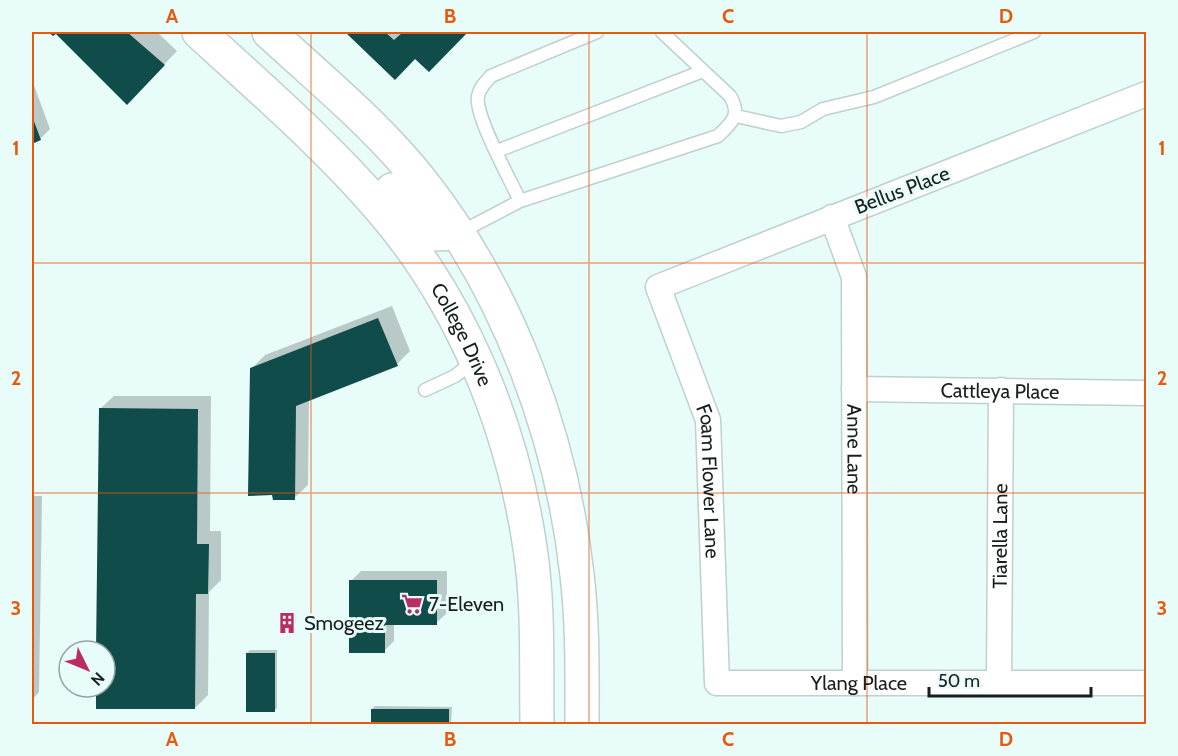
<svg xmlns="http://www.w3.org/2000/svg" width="1178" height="756" font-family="Cabin,sans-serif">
  <rect width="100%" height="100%" fill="#e8fcfa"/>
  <path fill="#0003" d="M 51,32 L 157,32 L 177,51 L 140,90 L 100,74 L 56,32 L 53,34 Z
    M 347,32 L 466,32 L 429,70 L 415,57 L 395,78 Z
    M 32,80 L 50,129 L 40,139 L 32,142 Z
    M 392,306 L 410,351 L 397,364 L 309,400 L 308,485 L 294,498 L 251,369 L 265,355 Z
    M 114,396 L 211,396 L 210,531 L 221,531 L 221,580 L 209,592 L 208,695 L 195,708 L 97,687 L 105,687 L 105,651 L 98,651 L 100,409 Z
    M 32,496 L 42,496 L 39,692 L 32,700 Z
    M 361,571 L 447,571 L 447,613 L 436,623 L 394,623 L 394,641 L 384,651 L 351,581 Z
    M 285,614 L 296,614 L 296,624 L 293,627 L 282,617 Z
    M 250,650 L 277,650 L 277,708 L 274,711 L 247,653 Z
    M 375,706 L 452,707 L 451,724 L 372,724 L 372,709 Z"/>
  <path fill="#0f4c4a" d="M 48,32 L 127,32 L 165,65 L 127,105 L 56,34 L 53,36 Z
    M 345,32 L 385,32 L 394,40 L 403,32 L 468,32 L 429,72 L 415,59 L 395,80 Z
    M 32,116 L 41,140 L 32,144 Z
    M 378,318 L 398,366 L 296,406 L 295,500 L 273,500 L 272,495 L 248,496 L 250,368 Z
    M 99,408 L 198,409 L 197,544 L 209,544 L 208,594 L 196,594 L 195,709 L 96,709 L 96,687 L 105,687 L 105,651 L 96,651 Z
    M 349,580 L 437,580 L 437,625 L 385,625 L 385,653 L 349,653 Z
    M 294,616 L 294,628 L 281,628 L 281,617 Z
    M 246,653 L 275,653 L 275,712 L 246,712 Z
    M 371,709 L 449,709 L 449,724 L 371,724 Z"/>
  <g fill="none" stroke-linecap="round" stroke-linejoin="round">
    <defs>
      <path id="lane" d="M 736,116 L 781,126 L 801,122 L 823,109 L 874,97 L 1034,32
        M 497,151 L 703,71
        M 520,201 L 718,136 C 733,122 741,114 730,96 L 662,32
        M 459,233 L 520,201 C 511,181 474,115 478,96 C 480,87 485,83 491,76 L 597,32
        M 425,390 L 455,376 L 474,361"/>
      <g id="street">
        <path id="s1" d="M 1146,94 L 658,287 L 708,420 L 717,683 L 1146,683"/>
        <path id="s2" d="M 832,217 L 854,277 L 855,683"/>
        <path id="s3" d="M 854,389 L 1146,393"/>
        <path id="s4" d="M 999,683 L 1001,390"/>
      </g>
      <g id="secondary">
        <path id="s5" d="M 199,32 C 261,89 326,145 381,209 C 462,303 512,425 530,548 C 539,606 536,666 537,724"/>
        <path d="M 269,32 C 322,81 380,128 424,185 C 509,294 562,438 577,575 C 583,625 582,674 582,724"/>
        <path d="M 392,190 L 433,234 L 459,233"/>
      </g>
    </defs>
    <use href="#lane" stroke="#bed1d0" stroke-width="15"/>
    <use href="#street" stroke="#bed1d0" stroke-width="27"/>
    <use href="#secondary" stroke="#bed1d0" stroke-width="36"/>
    <use href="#lane" stroke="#fff" stroke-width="12"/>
    <use href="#street" stroke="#fff" stroke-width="24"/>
    <use href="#secondary" stroke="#fff" stroke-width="33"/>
  </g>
  <path fill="none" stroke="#e8590c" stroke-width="1.5" stroke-opacity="0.55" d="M 311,32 L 311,724M 589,32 L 589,724M 867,32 L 867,724M 32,263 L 1146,263M 32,493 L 1146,493"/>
  <defs>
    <symbol id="supermarket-bare" viewBox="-9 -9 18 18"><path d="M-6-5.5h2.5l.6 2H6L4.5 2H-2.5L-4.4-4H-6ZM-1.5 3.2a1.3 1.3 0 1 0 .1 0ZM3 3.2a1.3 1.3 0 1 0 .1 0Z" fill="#b92d65" stroke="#e8fcfa" stroke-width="2.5" paint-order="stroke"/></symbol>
    <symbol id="building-bare" viewBox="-9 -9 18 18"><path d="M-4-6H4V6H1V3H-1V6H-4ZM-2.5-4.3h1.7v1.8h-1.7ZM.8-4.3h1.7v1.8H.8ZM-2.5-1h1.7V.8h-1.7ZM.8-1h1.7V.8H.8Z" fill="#b92d65" stroke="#e8fcfa" stroke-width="2.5" paint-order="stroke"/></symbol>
  </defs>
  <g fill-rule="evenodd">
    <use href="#supermarket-bare" x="397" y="589" width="30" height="30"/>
    <use href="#building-bare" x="272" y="608" width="30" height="30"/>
  </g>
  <g text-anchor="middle" stroke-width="6" stroke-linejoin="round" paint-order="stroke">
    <g font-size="20" fill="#171e1d" stroke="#e8fcfa">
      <text transform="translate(902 190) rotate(-21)" y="7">Bellus Place</text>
      <text dy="7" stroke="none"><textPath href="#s5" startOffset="404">College Drive</textPath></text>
      <text dy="7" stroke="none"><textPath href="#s3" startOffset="146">Cattleya Place</textPath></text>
      <text dy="7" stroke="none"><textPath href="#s2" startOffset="236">Anne Lane</textPath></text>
      <text dy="7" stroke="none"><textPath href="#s1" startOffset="728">Foam Flower Lane</textPath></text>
      <text dy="7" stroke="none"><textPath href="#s4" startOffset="147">Tiarella Lane</textPath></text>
      <text dy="7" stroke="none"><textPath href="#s1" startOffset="1072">Ylang Place</textPath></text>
    </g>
    <g font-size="20" fill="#171e1d" stroke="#e8fcfa" text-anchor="start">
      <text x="429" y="611">7-Eleven</text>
      <text x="304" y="630">Smogeez</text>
    </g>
  </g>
  <rect width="1178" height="756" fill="none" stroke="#e8fcfa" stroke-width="66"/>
  <g transform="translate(87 669) rotate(133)"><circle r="28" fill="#e8fcfa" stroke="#94a3a2" stroke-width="1.5"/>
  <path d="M0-4.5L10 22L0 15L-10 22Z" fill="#b92d65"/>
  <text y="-9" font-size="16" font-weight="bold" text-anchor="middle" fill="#171e1d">N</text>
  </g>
  <path d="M929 687v9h162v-9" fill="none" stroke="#171e1d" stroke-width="3"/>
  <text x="938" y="687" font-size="18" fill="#171e1d" stroke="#e8fcfa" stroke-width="4.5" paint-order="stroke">50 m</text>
  <rect x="33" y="33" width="1112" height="690" fill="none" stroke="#e8590c" stroke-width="2"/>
  <g font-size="20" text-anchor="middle" font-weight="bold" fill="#e8590c">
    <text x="172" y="23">A</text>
    <text x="450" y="23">B</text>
    <text x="728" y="23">C</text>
    <text x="1006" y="23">D</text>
    <text x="16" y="155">1</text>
    <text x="1162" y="155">1</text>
    <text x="16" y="385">2</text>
    <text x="1162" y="385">2</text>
    <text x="16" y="615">3</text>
    <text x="1162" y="615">3</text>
    <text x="172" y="746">A</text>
    <text x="450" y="746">B</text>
    <text x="728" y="746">C</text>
    <text x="1006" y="746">D</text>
  </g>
</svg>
